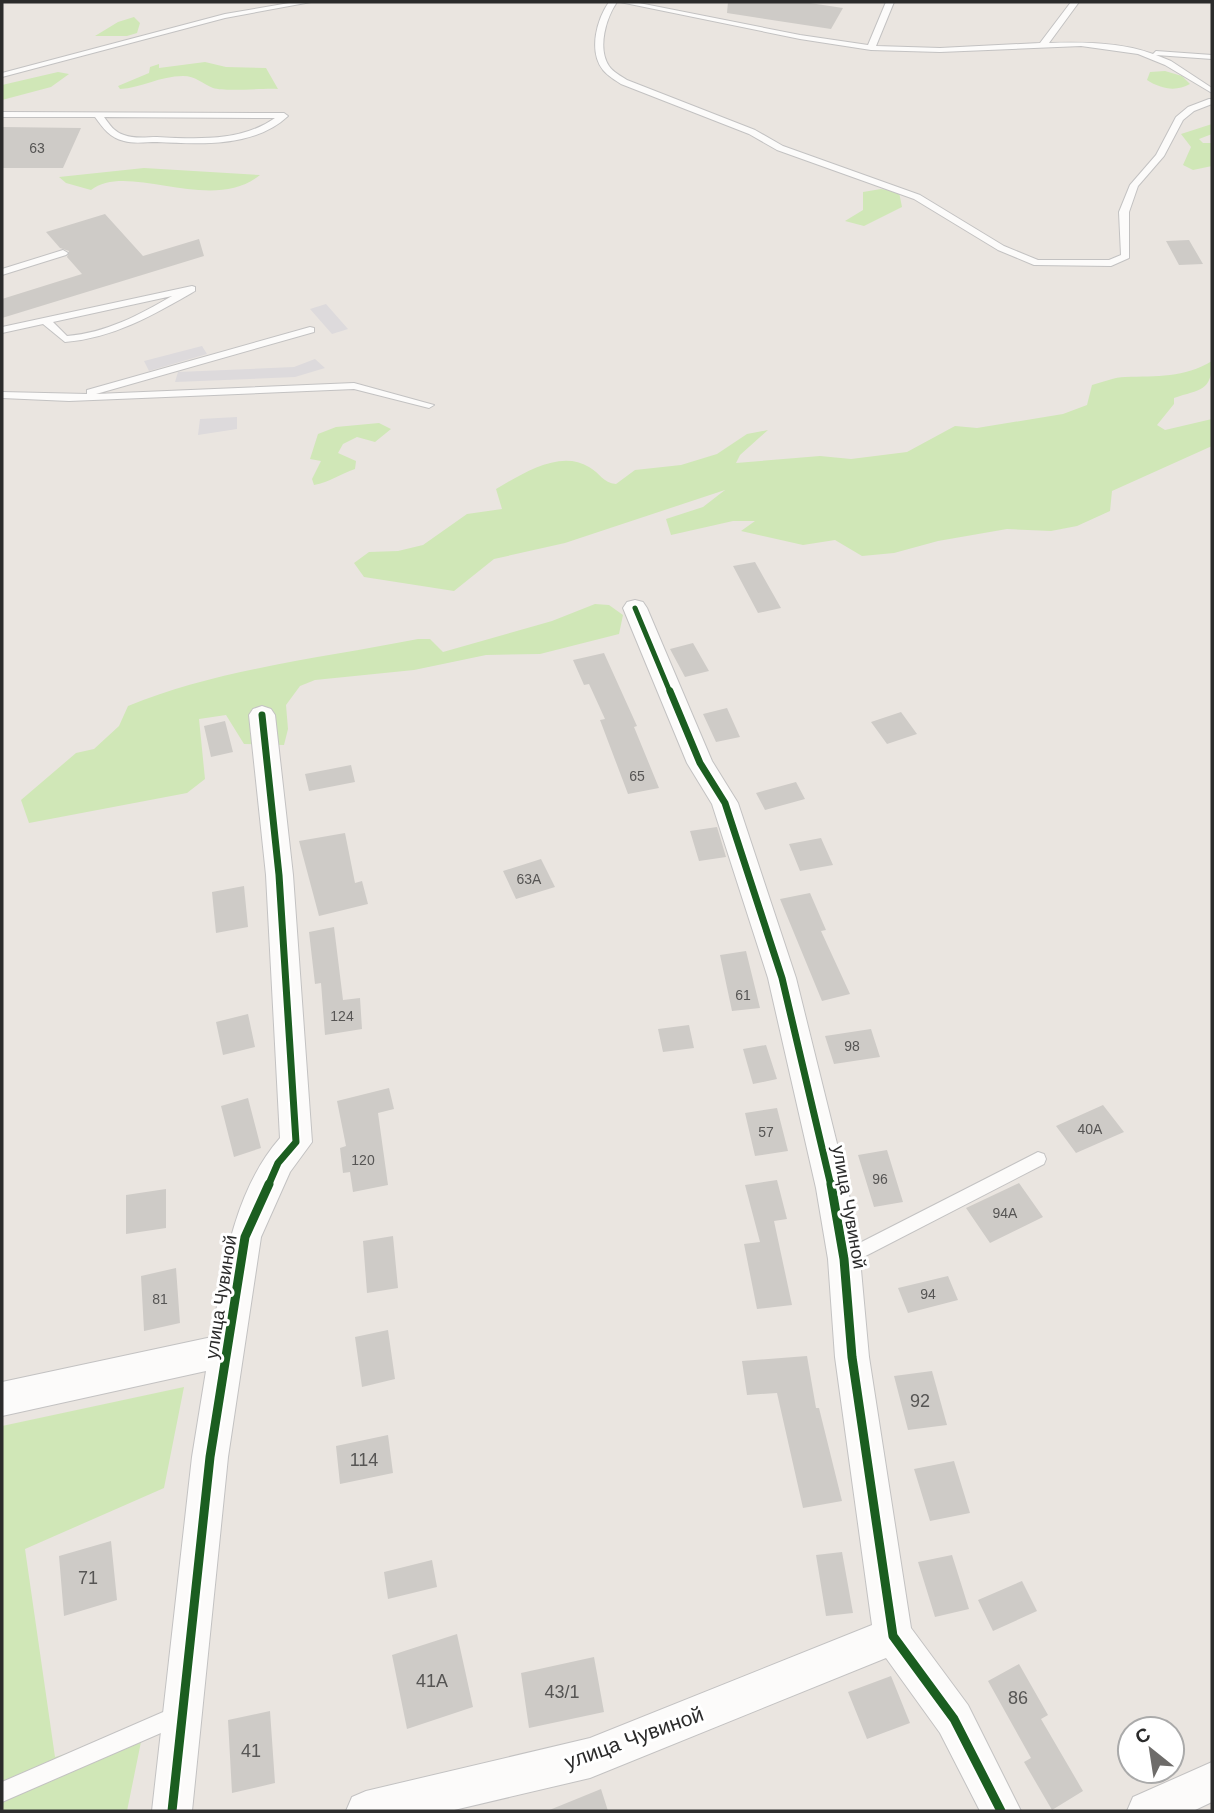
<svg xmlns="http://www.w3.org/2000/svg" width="1214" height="1813" font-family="Helvetica,sans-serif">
  <rect width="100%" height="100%" fill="#eae5e0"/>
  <path fill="#dddadc" d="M 326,304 L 348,329 L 332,334 L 310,309 Z
    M 202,346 L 207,354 L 149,371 L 144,361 Z
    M 315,359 L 325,368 L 295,377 L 175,382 L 178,372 L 294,367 Z
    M 237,417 L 237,429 L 198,435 L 200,419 Z"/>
  <path fill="#d0e7b7" d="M 134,17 L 140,23 L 137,33 L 127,36 L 95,36 L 118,22 Z
    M 205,62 L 226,67 L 266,68 L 278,89 C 262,88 226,92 213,88 C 201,83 196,76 183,76 C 160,76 141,88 120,89 L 118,86 L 149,73 L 150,67 L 159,64 L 159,68 Z
    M 1165,71 L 1182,76 L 1190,84 C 1176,92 1161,89 1147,80 L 1150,72 Z
    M 58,72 L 69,74 L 51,87 L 2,100 L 2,85 Z
    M 1212,124 L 1212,134 L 1199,139 L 1203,143 L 1212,143 L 1212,166 L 1193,170 L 1183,165 L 1191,147 L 1181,134 Z
    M 144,168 L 260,175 C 211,215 128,161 91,190 L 66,183 L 59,177 Z
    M 881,189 L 899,192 L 902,207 L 864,226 L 845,221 L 863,210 L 863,192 Z
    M 1212,361 C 1212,392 1200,389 1174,398 L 1174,404 L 1157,425 L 1165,430 L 1212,419 L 1212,446 L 1112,491 L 1110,511 L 1077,526 L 1051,531 L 1007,529 L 938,541 L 894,553 L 862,556 L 835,540 L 803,545 L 741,531 L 755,521 L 733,521 L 671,535 L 666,519 L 703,507 L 725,490 L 565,543 L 494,559 L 454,591 L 364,577 L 354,563 L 369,552 L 398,551 L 423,545 L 467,514 L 502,509 L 496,489 C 522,474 560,449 589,467 C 600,473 603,483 616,484 L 635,470 L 681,465 L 717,454 L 747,434 L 768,430 L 740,455 L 736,463 L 820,456 L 851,459 L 907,452 L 955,426 L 977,428 L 1063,414 L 1087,405 L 1092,385 C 1103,382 1115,377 1125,377 C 1157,376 1184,378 1212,361 Z
    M 379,423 L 391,429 L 375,442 L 357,437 L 343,444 L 338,453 L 356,461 L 355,469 C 340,474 330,482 314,485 L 312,479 L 321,461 L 310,459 L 318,434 L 336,427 Z
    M 595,604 L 609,605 L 623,615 L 619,634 L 540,654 L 486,655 L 414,670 L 315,680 L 300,686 L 286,705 L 288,729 L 284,745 L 244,744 L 226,715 L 199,719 L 205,779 L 187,793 L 29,823 L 21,800 L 76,753 L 94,749 L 119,726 L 128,706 C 218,669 322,658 418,639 L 430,639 L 443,652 L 552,621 Z
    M 184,1387 L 164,1488 L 25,1549 L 55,1757 L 143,1732 L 127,1811 L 2,1811 L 2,1426 Z"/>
  <path fill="#cecbc7" d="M 728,2 L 803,2 L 843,8 L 831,29 L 727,13 Z
    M 2,127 L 81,128 L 63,168 L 2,168 Z
    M 105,214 L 143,256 L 199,239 L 204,256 L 2,318 L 2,299 L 82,274 L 67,257 L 69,251 L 60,248 L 46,232 Z
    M 1189,240 L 1203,264 L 1179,265 L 1166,241 Z
    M 755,562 L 781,608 L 758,613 L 733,566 Z
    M 693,643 L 709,671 L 685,677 L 670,649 Z
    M 604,653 L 637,726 L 634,727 L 659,788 L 628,794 L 600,720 L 605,719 L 589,684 L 584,685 L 573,660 Z
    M 727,708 L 740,737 L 716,742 L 703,714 Z
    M 901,712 L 917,734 L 887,744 L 871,722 Z
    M 225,721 L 233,752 L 211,757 L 204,726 Z
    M 351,765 L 355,782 L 309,791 L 305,774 Z
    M 796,782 L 805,799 L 765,810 L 756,793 Z
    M 717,827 L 726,857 L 699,861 L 690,831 Z
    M 345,833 L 355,883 L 362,881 L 368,904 L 319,916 L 299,841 Z
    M 821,838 L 833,865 L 800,871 L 789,844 Z
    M 541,859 L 555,887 L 516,899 L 503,871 Z
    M 244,886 L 248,927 L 216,933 L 212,892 Z
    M 810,893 L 826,930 L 821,931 L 850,994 L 822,1001 L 780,899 Z
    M 334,927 L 343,1000 L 360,998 L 362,1029 L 325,1035 L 321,983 L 315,984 L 309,932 Z
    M 746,951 L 760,1008 L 732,1011 L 720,955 Z
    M 248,1014 L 255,1047 L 223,1055 L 216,1022 Z
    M 689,1025 L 694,1048 L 663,1052 L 658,1029 Z
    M 871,1029 L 880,1057 L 834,1064 L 825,1036 Z
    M 766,1045 L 777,1079 L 753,1084 L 743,1049 Z
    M 389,1088 L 394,1109 L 378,1113 L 388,1185 L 353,1192 L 350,1172 L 343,1173 L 340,1148 L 346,1146 L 337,1101 Z
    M 248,1098 L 261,1148 L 234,1157 L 221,1106 Z
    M 1103,1105 L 1124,1132 L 1076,1153 L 1056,1126 Z
    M 777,1108 L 788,1151 L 755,1156 L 745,1113 Z
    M 887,1150 L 903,1202 L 874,1207 L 858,1155 Z
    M 777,1180 L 787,1219 L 774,1221 L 792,1305 L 757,1309 L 744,1244 L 760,1242 L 745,1185 Z
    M 1019,1183 L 1043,1217 L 990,1243 L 966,1208 Z
    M 166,1189 L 166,1228 L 126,1234 L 126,1195 Z
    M 393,1236 L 398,1288 L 367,1293 L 363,1241 Z
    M 176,1268 L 180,1323 L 144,1331 L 141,1276 Z
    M 948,1276 L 958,1300 L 908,1313 L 898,1288 Z
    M 388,1330 L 395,1379 L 362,1387 L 355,1337 Z
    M 807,1356 L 816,1408 L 819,1408 L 842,1501 L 803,1508 L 777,1393 L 747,1395 L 742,1361 Z
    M 932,1371 L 947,1425 L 908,1430 L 894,1376 Z
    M 388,1435 L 393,1473 L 340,1484 L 336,1446 Z
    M 954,1461 L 970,1513 L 930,1521 L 914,1469 Z
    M 111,1541 L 117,1600 L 64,1616 L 59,1556 Z
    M 842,1552 L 853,1613 L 826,1616 L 816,1555 Z
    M 952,1555 L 969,1609 L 935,1617 L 918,1562 Z
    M 432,1560 L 437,1587 L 388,1599 L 384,1572 Z
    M 1022,1581 L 1037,1611 L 993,1631 L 978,1600 Z
    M 457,1634 L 473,1707 L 407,1729 L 392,1655 Z
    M 594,1657 L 604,1712 L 529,1728 L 521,1673 Z
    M 1019,1664 L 1048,1715 L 1041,1719 L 1083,1791 L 1052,1810 L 1024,1762 L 1031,1758 L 988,1681 Z
    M 891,1676 L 910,1723 L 867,1739 L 848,1692 Z
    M 270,1711 L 275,1783 L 232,1793 L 228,1720 Z
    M 601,1789 L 608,1811 L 547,1811 Z"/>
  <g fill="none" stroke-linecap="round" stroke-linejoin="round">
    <defs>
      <path id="lane" d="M 295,2 L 311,2 L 225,18 L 2,77 L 2,73 L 225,14 Z
        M 609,2 L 617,2 C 606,18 597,48 609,66 C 613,72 621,76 627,80 L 755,130 L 783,146 L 920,195 L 1004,246 L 1038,260 L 1109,260 L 1121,255 L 1119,212 L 1130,185 L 1156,155 L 1176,117 L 1188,107 L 1209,99 L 1212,99 L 1212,104 L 1194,111 L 1183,120 L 1164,156 L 1138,186 L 1129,212 L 1129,258 L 1111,266 L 1034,265 L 998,250 L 914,199 L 777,150 L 749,134 L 621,84 C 615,80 608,76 603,70 C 588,51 597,19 609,2 Z
        M 620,2 L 634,2 L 800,35 L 868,45 L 886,2 L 894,2 L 876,46 L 940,48 L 1040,43 L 1071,2 L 1079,2 L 1049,43 C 1082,42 1121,42 1153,54 L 1156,51 L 1212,55 L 1212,59 L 1156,55 L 1171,61 L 1212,88 L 1212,93 L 1165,65 L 1138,54 L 1081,46 L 940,52 L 871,50 L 800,39 Z
        M 2,112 L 284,113 L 288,116 C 254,148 200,144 157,142 C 146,142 134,144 124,141 C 110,138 103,128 95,117 L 2,117 ZM 104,117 L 275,118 C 241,142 196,139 157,137 C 147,137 134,139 124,135 C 114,132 110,125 104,117 Z
        M 63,250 L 68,253 L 66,255 L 2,275 L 2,269 Z
        M 192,286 L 195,287 L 195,291 C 153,315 114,338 65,342 L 43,324 L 2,333 L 2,327 ZM 172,296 C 139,315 106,333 67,336 L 53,322 Z
        M 310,327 L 314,328 L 314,332 L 96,394 L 354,383 L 434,405 L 429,408 L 354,389 L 69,401 L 2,398 L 2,392 L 87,394 L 87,390 Z
        M 1038,1152 L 1044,1154 L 1046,1159 L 1044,1164 L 850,1264 L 844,1267 L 838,1264 L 836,1259 L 838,1254 Z
        M 177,1706 L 184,1709 L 187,1716 L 184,1723 L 2,1802 L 2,1782 Z"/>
      <path id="street" d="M 635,600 L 643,602 L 647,608 L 712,761 L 738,803 L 796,978 L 848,1188 L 860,1259 L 869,1357 L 911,1628 L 968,1705 L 1021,1811 L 980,1811 L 940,1733 L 886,1658 L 590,1778 L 450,1811 L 346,1811 L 352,1797 L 366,1791 L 590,1738 L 872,1625 L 835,1357 L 828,1259 L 816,1188 L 768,978 L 712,804 L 687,763 L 623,608 L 627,602 Z
        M 262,706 L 271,709 L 275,715 L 293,875 L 312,1142 L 290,1172 L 261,1237 L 228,1457 L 192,1811 L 152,1811 L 192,1457 L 206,1371 L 2,1416 L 2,1382 L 212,1337 C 223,1268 233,1192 280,1138 L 266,875 L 249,715 L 253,709 Z
        M 1212,1762 L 1212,1802 L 1193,1811 L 1127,1811 L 1133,1797 Z"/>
    </defs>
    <use href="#lane" stroke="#c3c2c2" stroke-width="2"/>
    <use href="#street" stroke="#c3c2c2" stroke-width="2"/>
    <use href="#lane" fill="#fcfbfa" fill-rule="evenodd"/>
    <use href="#street" fill="#fcfbfa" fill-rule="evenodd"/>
    <defs>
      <path id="cycleway-far2" d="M 635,608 L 670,692"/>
      <path id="cycleway-far1" d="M 670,691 L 700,763 L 725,803 L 782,978 L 831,1186
        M 262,715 L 279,875 L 296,1142 L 278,1163 L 268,1186"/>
      <path id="cycleway" d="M 831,1184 L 844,1259 L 852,1357 L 893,1636 L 954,1719 L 1001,1811
        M 172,1811 L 210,1457 L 245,1237 L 269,1184"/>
    </defs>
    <use href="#cycleway-far2" stroke="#fff" stroke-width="9"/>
    <use href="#cycleway-far1" stroke="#fff" stroke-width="11"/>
    <use href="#cycleway" stroke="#fff" stroke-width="13"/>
    <use href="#cycleway-far2" stroke="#1b5e20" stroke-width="5"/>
    <use href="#cycleway-far1" stroke="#1b5e20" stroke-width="7"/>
    <use href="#cycleway" stroke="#1b5e20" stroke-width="9"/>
  </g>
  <g text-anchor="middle" stroke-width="6" stroke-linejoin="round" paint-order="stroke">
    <g font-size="14" fill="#565554">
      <text x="37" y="153">63</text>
      <text x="637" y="781">65</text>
      <text x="529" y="884">63А</text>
      <text x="743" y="1000">61</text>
      <text x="342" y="1021">124</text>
      <text x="852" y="1051">98</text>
      <text x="1090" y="1134">40А</text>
      <text x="766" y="1137">57</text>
      <text x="363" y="1165">120</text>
      <text x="880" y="1184">96</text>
      <text x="1005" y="1218">94А</text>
      <text x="928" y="1299">94</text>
      <text x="160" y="1304">81</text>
    </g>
    <g font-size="18" fill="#2b2b2b" stroke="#fff">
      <text transform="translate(849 1207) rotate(80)" y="6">улица Чувиной</text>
      <text transform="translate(221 1297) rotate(-81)" y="6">улица Чувиной</text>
    </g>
    <g font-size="18" fill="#565554">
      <text x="920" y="1407">92</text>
      <text x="364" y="1466">114</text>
      <text x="88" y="1584">71</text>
      <text x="432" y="1687">41А</text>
      <text x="562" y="1698">43/1</text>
      <text x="1018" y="1704">86</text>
      <text x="251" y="1757">41</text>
    </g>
    <g font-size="21" fill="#2b2b2b" stroke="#fff">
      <text transform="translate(634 1738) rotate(-20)" y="7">улица Чувиной</text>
    </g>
  </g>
  <rect width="1214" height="1813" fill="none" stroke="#2b2b2b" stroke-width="7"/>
  <g transform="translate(1151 1750) rotate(330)"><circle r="33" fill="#ffffff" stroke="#aaaaaa" stroke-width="2"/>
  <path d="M0-5L12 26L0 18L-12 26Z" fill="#6e6c6a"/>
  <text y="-10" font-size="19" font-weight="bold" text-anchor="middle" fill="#2b2b2b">С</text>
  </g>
</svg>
